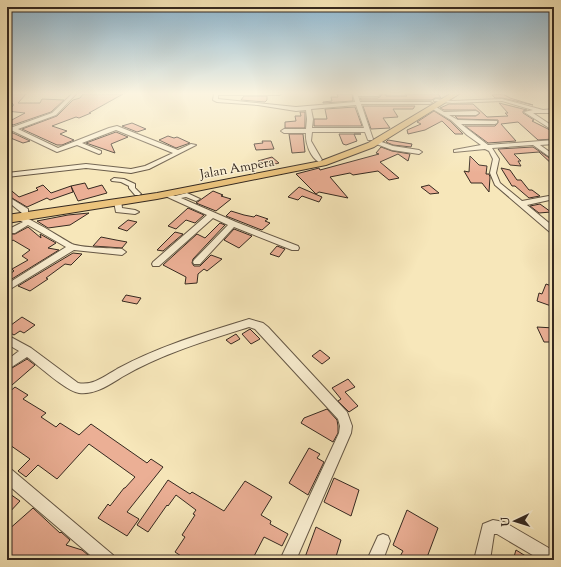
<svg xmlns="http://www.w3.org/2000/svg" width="561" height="567" font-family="'Sorts Mill Goudy',serif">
  <rect width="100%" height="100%" fill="#f7e7ba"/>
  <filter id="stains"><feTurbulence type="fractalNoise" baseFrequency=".005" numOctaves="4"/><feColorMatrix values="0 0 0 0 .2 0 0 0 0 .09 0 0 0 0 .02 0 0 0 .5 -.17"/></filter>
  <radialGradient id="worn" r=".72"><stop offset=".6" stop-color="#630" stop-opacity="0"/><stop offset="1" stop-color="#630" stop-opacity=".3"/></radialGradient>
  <path fill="#ebaf95" stroke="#352920" d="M 7,94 L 26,94 L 18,103 L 40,103 L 42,99 L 64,100 L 51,112 L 13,125 L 8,122 L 25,113 L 7,111 L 14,105 L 11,102 L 7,103 Z
    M 83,94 L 123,94 L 89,113 L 91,113 L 79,118 L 76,117 L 52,126 L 67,131 L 60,134 L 74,140 L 62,145 L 57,145 L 22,129 L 57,116 L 73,100 L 80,98 Z
    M 337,94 L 352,94 L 353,101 L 323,103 L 323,102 L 332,101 L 331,97 L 338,97 Z
    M 381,94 L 386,94 L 386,96 L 407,96 L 405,94 L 438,94 L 441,98 L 435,98 L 432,100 L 361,100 L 360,98 L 378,98 L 381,96 Z
    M 503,94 L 510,98 L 533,105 L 502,98 L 495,98 L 492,95 Z
    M 244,96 L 267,96 L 267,100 L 265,102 L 241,100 Z
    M 499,103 L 527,110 L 523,111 L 523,113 L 534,120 L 532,121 L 554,132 L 554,139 L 538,140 L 518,122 L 501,124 L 516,141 L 488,143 L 465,126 L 495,126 L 498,123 L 498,120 L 458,119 L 455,116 L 476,116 L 480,113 L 476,110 L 444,110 L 440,108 L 449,104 L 473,104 L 487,117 L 508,116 L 505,113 L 508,113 Z
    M 363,106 L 415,106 L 413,109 L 393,109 L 398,117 L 383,118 L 390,128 L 371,129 Z
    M 355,107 L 362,126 L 314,126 L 314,119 L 327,119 L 325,109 Z
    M 434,111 L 450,121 L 463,134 L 455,134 L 442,121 L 425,130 L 408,134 L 407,130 L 421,124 L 417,122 Z
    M 300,112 L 305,112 L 305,128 L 285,128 L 285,122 L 296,121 L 295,116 L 301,116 Z
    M 132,123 L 146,129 L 137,132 L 122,126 Z
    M 7,132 L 13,133 L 30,141 L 23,143 L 8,137 L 12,136 L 7,134 Z
    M 116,132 L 128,137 L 111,144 L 115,153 L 86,143 Z
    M 289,134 L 303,134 L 305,152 L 292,153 Z
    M 339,134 L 361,134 L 354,134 L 357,141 L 346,145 L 343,144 Z
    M 168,136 L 174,138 L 177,137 L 190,143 L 176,148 L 159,140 Z
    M 388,140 L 412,144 L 411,147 L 393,145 L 386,142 Z
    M 262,141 L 271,141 L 274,149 L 256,150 L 254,144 L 263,143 Z
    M 381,147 L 392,151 L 410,154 L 408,161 L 398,154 L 380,162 L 399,178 L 389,180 L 378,171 L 353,175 L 350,173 L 330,177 L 348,198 L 319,192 L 316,194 L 296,174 L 319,168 L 320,170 L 379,154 L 376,153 Z
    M 533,147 L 554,161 L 554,166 L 539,152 L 514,154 L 521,161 L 518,161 L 521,166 L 510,165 L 498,149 Z
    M 470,156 L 479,165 L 487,166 L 486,174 L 489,174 L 490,177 L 489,192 L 482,183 L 471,183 L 464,171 L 469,172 Z
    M 272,157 L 279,163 L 264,167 L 258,161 Z
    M 501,168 L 510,170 L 517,180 L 521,180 L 529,190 L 532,190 L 540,196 L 529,198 L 515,186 L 512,186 Z
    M 85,183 L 88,189 L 102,185 L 107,193 L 78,201 L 71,186 Z
    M 43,185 L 51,193 L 71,186 L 73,192 L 50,200 L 47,198 L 27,207 L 7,195 L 7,187 L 19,197 L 38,190 L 36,188 Z
    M 429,185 L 439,193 L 430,194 L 421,187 Z
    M 299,187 L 322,197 L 319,202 L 302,196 L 298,200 L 288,197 Z
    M 213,191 L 223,195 L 221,196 L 231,199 L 216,211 L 196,203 Z
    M 540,204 L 551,212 L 539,213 L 530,206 Z
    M 188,208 L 204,215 L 195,223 L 186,220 L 176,229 L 168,226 Z
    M 231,211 L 244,215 L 254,217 L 256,215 L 268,219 L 265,221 L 270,223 L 262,230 L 259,229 L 226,216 Z
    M 89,213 L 70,225 L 48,228 L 37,221 L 68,215 Z
    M 128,220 L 137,222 L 127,231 L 118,228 Z
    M 220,223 L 225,225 L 193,259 L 192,263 L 194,266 L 200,266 L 211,255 L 222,259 L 207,271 L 204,269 L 198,274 L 197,283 L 185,284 L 186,277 L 163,265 L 197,234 L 205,238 Z
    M 28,227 L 41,238 L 40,234 L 56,243 L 48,248 L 59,250 L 7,282 L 7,276 L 14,271 L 12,269 L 28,260 L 22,256 L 30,250 L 13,240 L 7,244 L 7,232 L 9,234 L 15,234 Z
    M 234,229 L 252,236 L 239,248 L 224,240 Z
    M 175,232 L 183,234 L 163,251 L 157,250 Z
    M 101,237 L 116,240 L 127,242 L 122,248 L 93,246 Z
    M 277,246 L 285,249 L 279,257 L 270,254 Z
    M 73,253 L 82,254 L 71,265 L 65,264 L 46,278 L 48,279 L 30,291 L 18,286 Z
    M 546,284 L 554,287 L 554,307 L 537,301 L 539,293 L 542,294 Z
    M 126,295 L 141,298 L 137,304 L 122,301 Z
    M 22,317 L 35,325 L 24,333 L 20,331 L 14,335 L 7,331 L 7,328 Z
    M 537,327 L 554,328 L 554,342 L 544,342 Z
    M 250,329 L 260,339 L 251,344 L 242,334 Z
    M 236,334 L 240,339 L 231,344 L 226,340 Z
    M 320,350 L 330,358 L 322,364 L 312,356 Z
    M 27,359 L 35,365 L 12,385 L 7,382 L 7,371 Z
    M 348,379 L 355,387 L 345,392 L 358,406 L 349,412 L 338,401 L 341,399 L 332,388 Z
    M 15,387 L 28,395 L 23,399 L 46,413 L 41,417 L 56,427 L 60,423 L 79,435 L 91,424 L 147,463 L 151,459 L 163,467 L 127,512 L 139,519 L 127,536 L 98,518 L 108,504 L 110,506 L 124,488 L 125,488 L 135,477 L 89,444 L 57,479 L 38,465 L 26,477 L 18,471 L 30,459 L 7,443 L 7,394 Z
    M 327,409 L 337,420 L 338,426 L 338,433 L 333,442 L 301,423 L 304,418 Z
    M 309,448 L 320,454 L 317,458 L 324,462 L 308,495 L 289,483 Z
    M 334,478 L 359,490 L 351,516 L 324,502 Z
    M 168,480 L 190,494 L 192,492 L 224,511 L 245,481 L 272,497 L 261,515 L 271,521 L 270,524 L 288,534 L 282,546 L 264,537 L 252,560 L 187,560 L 175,552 L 185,537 L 182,535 L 195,515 L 193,514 L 196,510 L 176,495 L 168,506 L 167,505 L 148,532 L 137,525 Z
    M 10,494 L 20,501 L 7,515 L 7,497 Z
    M 33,508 L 60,533 L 61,532 L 70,540 L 66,545 L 82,550 L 94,560 L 10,560 L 7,557 L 7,531 Z
    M 407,510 L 438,528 L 426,560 L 398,560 L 403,551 L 393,545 Z
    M 316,527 L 341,540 L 335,560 L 304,560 Z
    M 516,550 L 532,560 L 513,560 Z"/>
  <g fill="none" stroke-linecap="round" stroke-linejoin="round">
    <defs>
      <path id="minor" d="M 72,94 L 76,94 L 56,115 L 18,129 L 58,148 L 109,128 L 117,126 L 178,150 L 191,144 L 196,145 L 149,169 L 131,173 L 86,168 L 7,177 L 7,173 L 86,164 L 131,169 L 145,166 L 173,153 L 116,130 L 82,143 L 101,151 L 101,153 L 99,154 L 77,145 L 57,152 L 13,131 L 10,132 L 7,130 L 7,124 L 13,127 L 52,113 Z
        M 214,94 L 281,94 L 279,95 L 218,95 L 218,99 L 296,107 L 355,102 L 353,94 L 378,94 L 380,95 L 378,96 L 358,96 L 360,102 L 430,102 L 432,103 L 430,104 L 361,104 L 373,139 L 372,140 L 368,140 L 365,132 L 312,132 L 311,141 L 322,160 L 319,162 C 310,157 305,142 306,133 L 284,133 L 281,131 L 284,129 L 306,129 L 307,119 L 306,110 L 296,111 L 258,105 L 217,102 L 213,100 ZM 356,105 L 364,128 L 312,128 L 313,119 L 311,109 Z
        M 436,99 L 452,101 L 502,99 L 543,110 L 554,109 L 554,113 L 533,113 L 554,127 L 554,131 L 524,112 L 533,110 L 502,101 L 452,103 L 434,101 L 434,100 Z
        M 10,103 L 13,105 L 7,109 L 7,105 Z
        M 433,105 L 444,112 L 476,111 L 479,113 L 476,115 L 449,115 L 458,120 L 497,121 L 497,123 L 495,124 L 461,124 L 488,145 L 554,140 L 554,144 L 540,145 L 554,155 L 554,160 L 533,145 L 492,148 L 499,159 L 496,173 L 500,183 L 522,201 L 554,195 L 554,199 L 527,205 L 554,227 L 554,233 L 551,233 L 495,185 L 490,173 L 493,159 L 489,151 L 485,149 L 454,152 L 454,150 L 481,145 L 467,135 L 451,120 L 431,108 L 430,107 Z
        M 376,140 L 393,146 L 419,150 L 422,152 L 419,154 L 392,150 L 374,143 L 374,141 Z
        M 114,178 L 124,179 L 135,184 L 135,188 L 141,194 L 139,195 L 135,195 L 129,188 L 129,186 L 121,182 L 112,181 L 111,180 Z
        M 165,192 L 175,196 L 187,193 L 200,199 L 196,201 L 186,197 L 181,198 L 236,222 L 298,246 L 299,248 L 298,250 L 292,250 L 234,227 L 200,264 L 194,264 L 193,262 L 194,260 L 228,225 L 213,218 L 159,266 L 153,266 L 152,264 L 153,262 L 207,215 L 163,195 L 161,194 Z
        M 7,196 L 28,209 L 28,213 L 22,213 L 7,201 Z
        M 115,200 L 121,200 L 122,208 L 135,210 L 139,212 L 135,214 L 116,212 L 114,202 Z
        M 16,215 C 25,214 61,238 72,244 C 81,248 110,248 122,249 L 126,252 L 122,255 L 74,250 L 7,291 L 7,284 L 66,247 L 28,225 L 15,233 L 9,233 L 8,231 L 9,229 L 23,222 L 16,219 Z
        M 249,319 L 263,323 L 268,327 L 347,412 L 352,426 L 351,433 L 296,560 L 280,560 L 339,433 L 340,426 L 338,419 L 255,329 L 249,327 C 205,341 161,354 122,377 C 109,385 95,395 79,393 C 66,391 39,366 27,357 L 7,370 L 7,360 L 19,351 L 7,344 L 7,335 L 31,348 L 78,383 C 93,386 105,376 117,369 C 159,346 204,333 249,319 Z
        M 7,468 L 12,470 L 113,555 L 116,560 L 96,560 L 7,484 Z
        M 493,520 L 504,522 L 554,551 L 554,560 L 541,560 L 497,534 L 494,534 L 490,560 L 474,560 L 483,524 Z
        M 383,534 L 388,536 L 390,541 L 383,560 L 367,560 L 378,536 Z"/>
      <path id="primary" d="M 450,94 L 459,94 L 374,147 L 326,165 L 157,199 L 7,223 L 7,215 L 157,193 L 321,161 L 368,143 Z"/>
    </defs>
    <use href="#minor" stroke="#665846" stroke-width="2"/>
    <use href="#primary" stroke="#352920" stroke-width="2"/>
    <use href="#minor" fill="#faefd2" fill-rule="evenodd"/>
    <use href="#primary" fill="#ecc47d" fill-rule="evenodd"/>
  </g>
  <linearGradient id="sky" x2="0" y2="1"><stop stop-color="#8bb8d5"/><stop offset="0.54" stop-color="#fbf4e0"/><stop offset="1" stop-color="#fbf4e0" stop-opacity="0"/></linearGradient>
  <rect width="561" height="173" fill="url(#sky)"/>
  <g text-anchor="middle" stroke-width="3" stroke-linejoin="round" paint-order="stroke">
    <g font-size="13" fill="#352920" stroke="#faefd2">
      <text transform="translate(237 167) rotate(-10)" y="5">Jalan Ampera</text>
    </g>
  </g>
  <rect width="561" height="567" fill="none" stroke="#f7e7ba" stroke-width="24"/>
  <rect x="8" y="8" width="545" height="551" fill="none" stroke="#352920" stroke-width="2"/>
  <rect x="12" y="12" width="537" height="543" fill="none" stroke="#352920"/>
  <g transform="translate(515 521) rotate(266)" stroke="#faefd2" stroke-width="3" paint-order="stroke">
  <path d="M0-3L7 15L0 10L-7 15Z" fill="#352920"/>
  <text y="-6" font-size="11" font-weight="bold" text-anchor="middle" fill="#352920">U</text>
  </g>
  <rect width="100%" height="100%" filter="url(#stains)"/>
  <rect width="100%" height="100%" fill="url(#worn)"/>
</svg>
